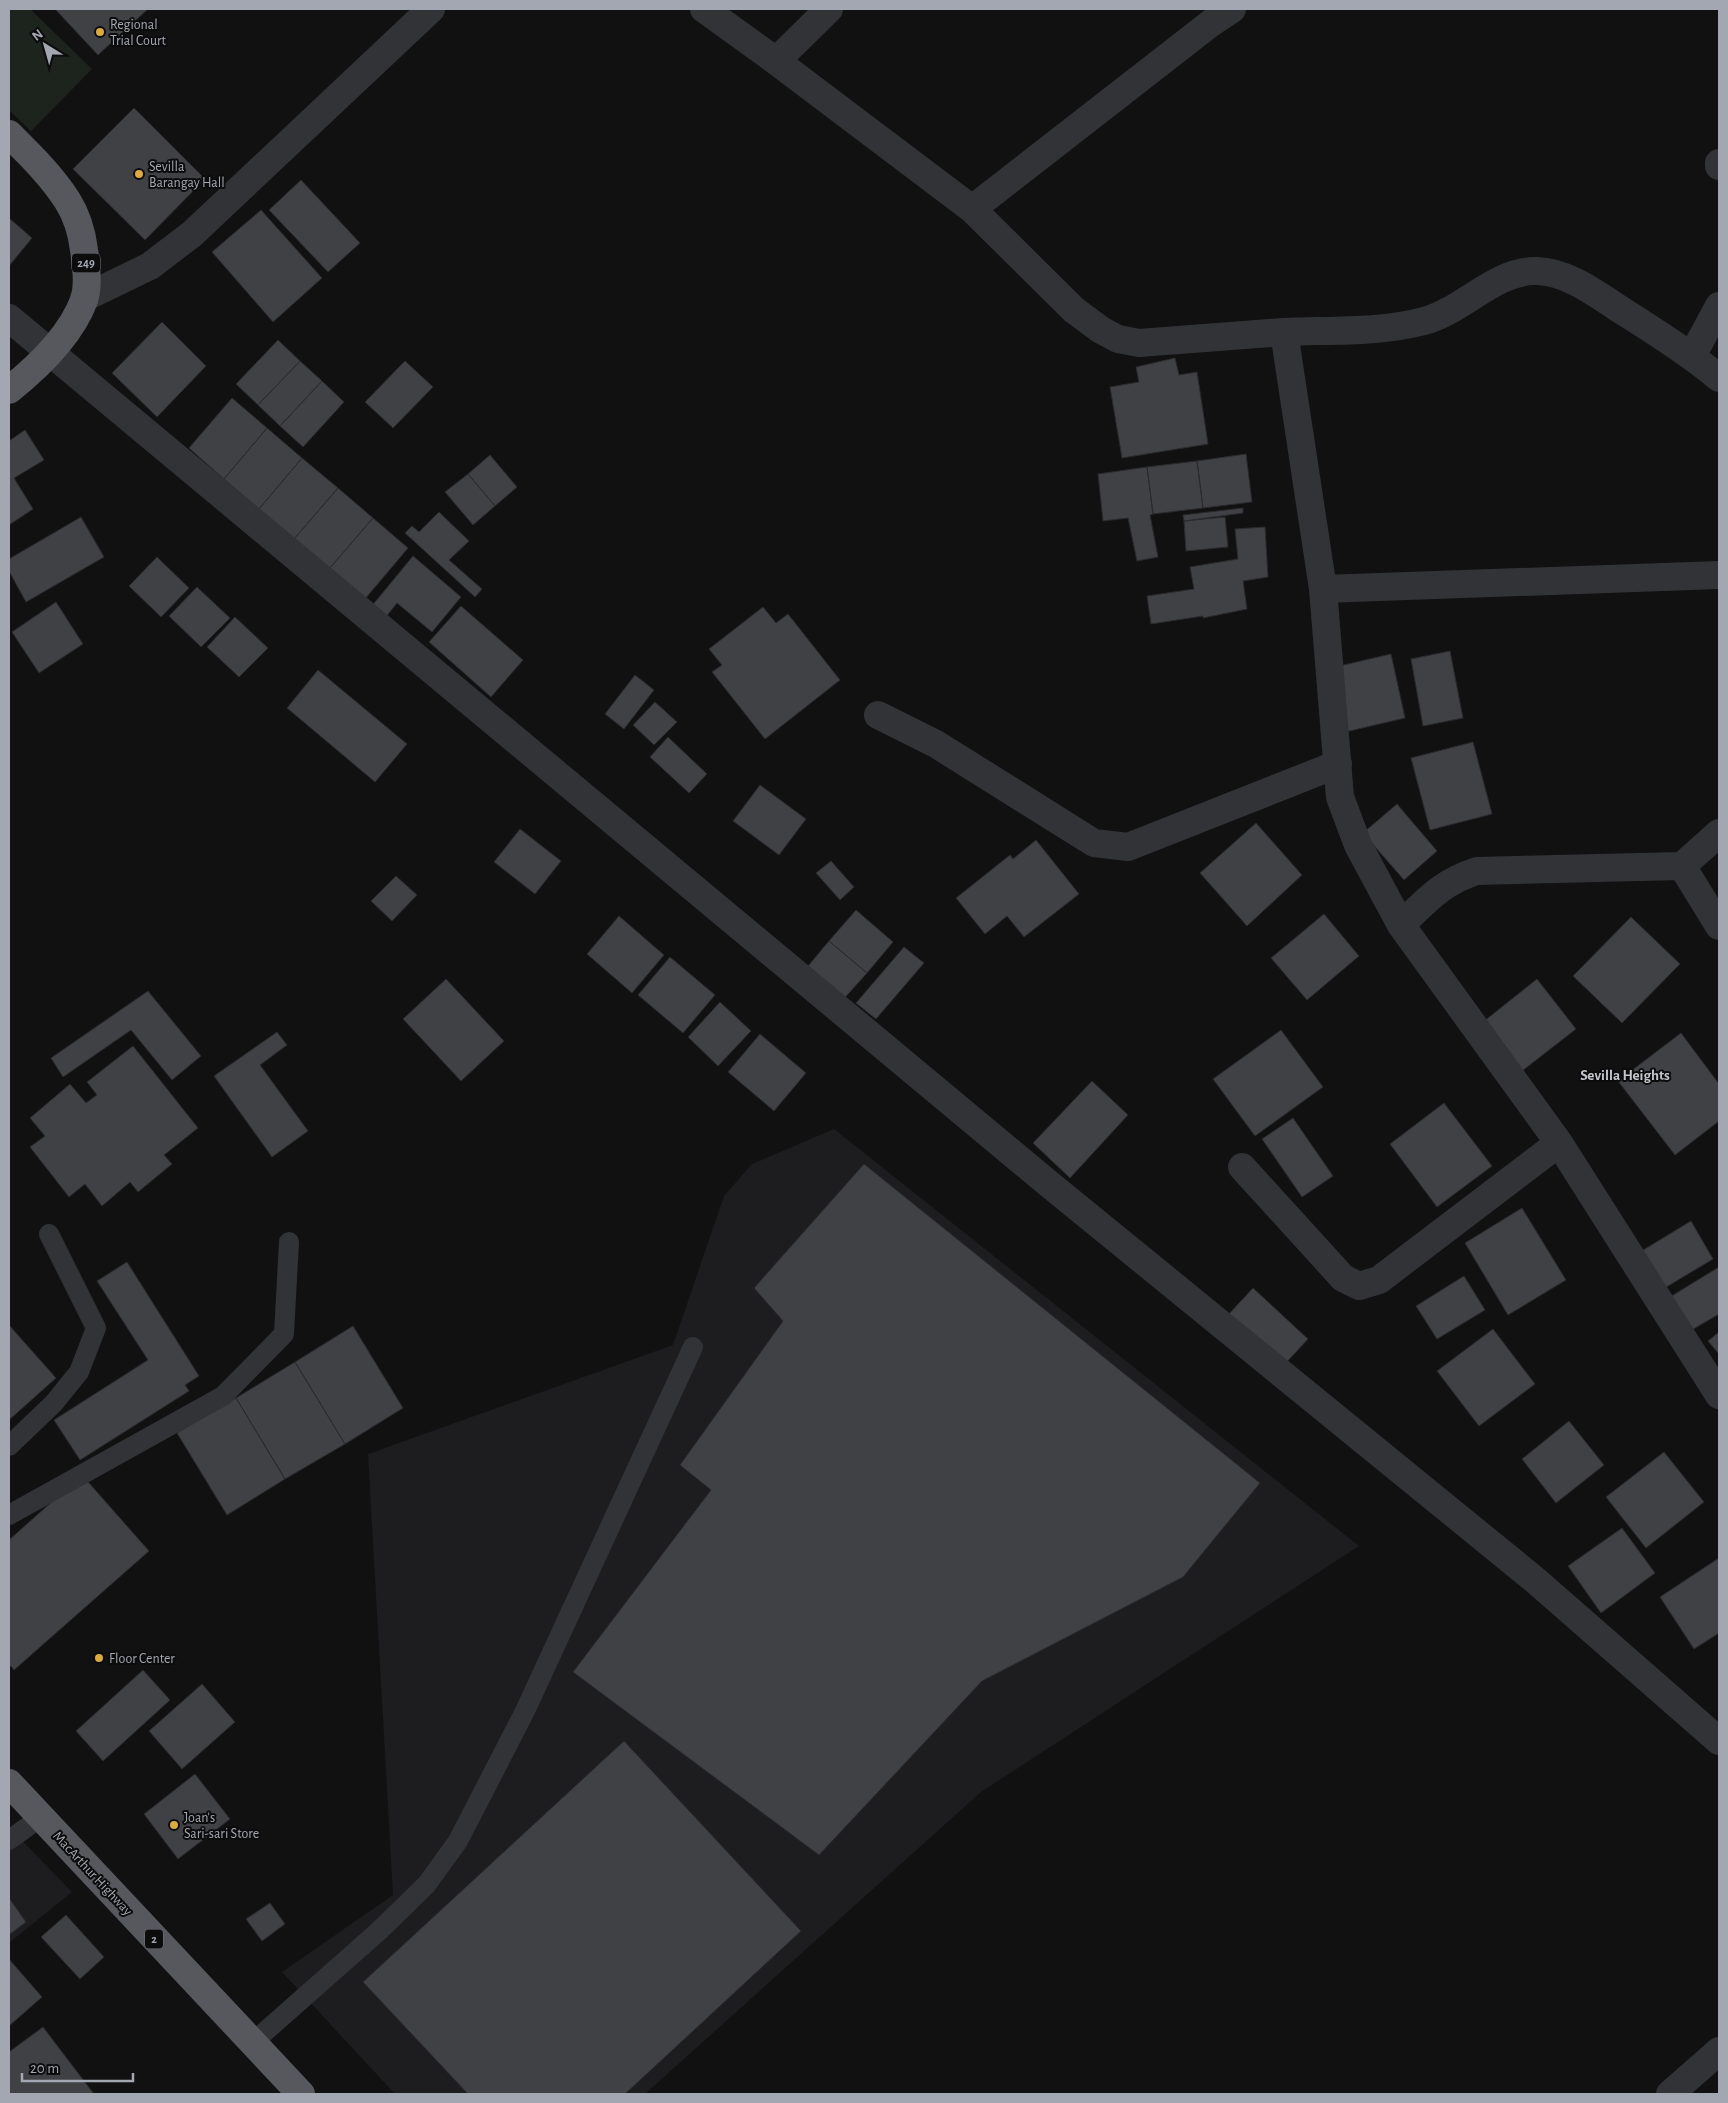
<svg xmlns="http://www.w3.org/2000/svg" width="1728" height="2103" font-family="'Alegreya Sans',sans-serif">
  <rect width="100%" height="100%" fill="#111112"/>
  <path fill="#1d1d1f" d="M 834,1129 L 1359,1546 L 981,1792 L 645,2094 L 395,2094 L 282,1972 L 393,1895 L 368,1454 L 673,1345 L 724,1196 L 752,1164 Z
    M 9,1827 L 72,1892 L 9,1943 Z"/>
  <path fill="#1d241e" d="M 9,9 L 30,9 L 92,69 L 31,131 L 9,110 Z"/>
  <path fill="#404145" stroke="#2b2b2e" d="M 55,9 L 148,9 L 98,55 Z
    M 134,108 L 205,179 L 145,240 L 73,169 Z
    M 301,180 L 360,243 L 328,272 L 269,210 Z
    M 261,210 L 322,278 L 273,322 L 212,252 Z
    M 9,218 L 32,238 L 9,266 Z
    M 162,322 L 206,366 L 157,417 L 112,373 Z
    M 278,340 L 300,361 L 258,405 L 236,384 Z
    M 1175,358 L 1179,375 L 1197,372 L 1208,444 L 1122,458 L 1110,387 L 1139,382 L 1136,367 Z
    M 300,361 L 322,381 L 280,426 L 258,405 Z
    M 405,361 L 433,387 L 393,428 L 365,402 Z
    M 322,381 L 344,402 L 303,447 L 280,426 Z
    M 232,398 L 267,428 L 224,479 L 189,448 Z
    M 267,428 L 302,458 L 259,509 L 224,479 Z
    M 25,430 L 44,460 L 14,478 L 33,509 L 9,525 L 9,441 Z
    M 1246,454 L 1252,502 L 1203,508 L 1197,461 Z
    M 490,455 L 517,487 L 495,506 L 468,474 Z
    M 302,458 L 338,488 L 294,539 L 259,509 Z
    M 1197,461 L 1203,508 L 1153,514 L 1147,467 Z
    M 1147,467 L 1153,514 L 1150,515 L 1158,557 L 1137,561 L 1128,518 L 1103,521 L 1098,474 Z
    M 468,474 L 495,506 L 473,525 L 445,492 Z
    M 338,488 L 373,518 L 329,569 L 294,539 Z
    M 1243,508 L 1243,513 L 1184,521 L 1183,515 Z
    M 439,512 L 469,541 L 449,560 L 482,589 L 475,597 L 405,533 L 412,526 L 419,532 Z
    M 81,517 L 104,557 L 26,602 L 9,571 L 9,559 Z
    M 1225,517 L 1228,547 L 1186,551 L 1184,521 Z
    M 373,518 L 408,548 L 365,599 L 329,569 Z
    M 1265,527 L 1268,577 L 1243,581 L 1247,609 L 1203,618 L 1203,616 L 1151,624 L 1147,596 L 1194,589 L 1190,567 L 1238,559 L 1235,529 Z
    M 413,556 L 461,597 L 432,632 L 397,603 L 385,618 L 371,607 Z
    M 157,557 L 189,588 L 161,617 L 129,586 Z
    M 197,587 L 230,618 L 201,647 L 169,616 Z
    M 56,602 L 83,644 L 39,673 L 12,632 Z
    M 461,606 L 523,660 L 491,697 L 429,642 Z
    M 763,607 L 776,623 L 788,614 L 840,680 L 765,739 L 712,672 L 722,665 L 709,649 Z
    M 235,617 L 268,648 L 239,677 L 207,647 Z
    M 1450,651 L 1463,718 L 1423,726 L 1411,659 Z
    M 1391,654 L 1405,718 L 1345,732 L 1331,668 Z
    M 318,670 L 407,744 L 375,782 L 287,708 Z
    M 635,675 L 654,690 L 624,729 L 605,714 Z
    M 655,702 L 677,722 L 654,745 L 633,725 Z
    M 668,737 L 707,774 L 689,793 L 650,757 Z
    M 1473,742 L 1492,814 L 1430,830 L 1411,758 Z
    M 760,785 L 806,819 L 779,855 L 733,821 Z
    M 1397,804 L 1437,851 L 1404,880 L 1363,833 Z
    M 1256,823 L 1302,875 L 1247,926 L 1200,873 Z
    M 520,829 L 561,861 L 535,894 L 494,862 Z
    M 1036,840 L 1079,894 L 1024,937 L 1007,916 L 985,934 L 956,898 L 1010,855 L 1013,859 Z
    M 831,861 L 854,887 L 840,900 L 816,873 Z
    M 396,876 L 417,895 L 392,921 L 371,901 Z
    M 856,910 L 893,942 L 867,973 L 829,941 Z
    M 1324,914 L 1359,956 L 1307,1000 L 1271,958 Z
    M 619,916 L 664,955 L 632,993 L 587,954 Z
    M 1631,917 L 1680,964 L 1622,1023 L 1573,976 Z
    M 829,941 L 867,973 L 840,1003 L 803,972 Z
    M 904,947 L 924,963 L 876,1019 L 856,1003 Z
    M 670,957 L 715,995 L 683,1033 L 638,995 Z
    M 446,979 L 504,1041 L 461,1081 L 403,1019 Z
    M 1537,979 L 1576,1029 L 1522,1071 L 1483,1022 Z
    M 148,991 L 201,1056 L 172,1080 L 131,1030 L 63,1077 L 51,1058 Z
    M 720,1002 L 751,1031 L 718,1066 L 688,1037 Z
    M 1281,1030 L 1323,1087 L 1255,1136 L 1213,1079 Z
    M 277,1032 L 287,1045 L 260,1065 L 308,1131 L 272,1157 L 214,1076 Z
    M 1681,1033 L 1719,1084 L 1719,1121 L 1675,1155 L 1618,1081 Z
    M 760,1034 L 806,1073 L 774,1111 L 728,1072 Z
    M 133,1046 L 198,1128 L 164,1155 L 172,1164 L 138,1192 L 130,1182 L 102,1206 L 85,1184 L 69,1197 L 30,1147 L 45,1136 L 30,1118 L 70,1084 L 86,1103 L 97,1095 L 87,1082 Z
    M 1092,1081 L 1128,1115 L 1070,1178 L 1033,1143 Z
    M 1444,1103 L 1492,1166 L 1437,1207 L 1390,1144 Z
    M 1293,1118 L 1333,1176 L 1302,1197 L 1262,1139 Z
    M 864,1164 L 1260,1483 L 1183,1577 L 982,1681 L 819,1855 L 573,1672 L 711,1490 L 680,1465 L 783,1321 L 754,1288 Z
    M 1522,1208 L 1566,1280 L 1508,1315 L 1465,1243 Z
    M 1691,1221 L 1713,1259 L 1663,1289 L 1640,1252 Z
    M 127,1262 L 199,1376 L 185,1385 L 189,1391 L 80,1460 L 54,1420 L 148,1360 L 97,1281 Z
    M 1719,1267 L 1719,1314 L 1690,1331 L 1670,1297 Z
    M 1464,1276 L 1485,1310 L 1437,1339 L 1416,1306 Z
    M 1253,1288 L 1308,1339 L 1283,1366 L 1228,1315 Z
    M 9,1325 L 56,1378 L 9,1420 Z
    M 353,1326 L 403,1408 L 345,1444 L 295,1362 Z
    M 1493,1329 L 1535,1384 L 1479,1426 L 1437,1371 Z
    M 1719,1332 L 1719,1354 L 1708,1341 Z
    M 295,1362 L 345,1444 L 285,1479 L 236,1398 Z
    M 236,1398 L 285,1479 L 227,1515 L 177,1433 Z
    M 1569,1421 L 1604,1465 L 1556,1503 L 1522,1459 Z
    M 1664,1452 L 1704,1502 L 1646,1548 L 1606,1497 Z
    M 82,1475 L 149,1551 L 14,1670 L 11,1666 L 9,1668 L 9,1540 Z
    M 1622,1528 L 1655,1573 L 1601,1613 L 1568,1566 Z
    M 1719,1558 L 1719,1633 L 1694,1649 L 1660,1597 Z
    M 143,1670 L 170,1700 L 103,1761 L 76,1731 Z
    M 202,1684 L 235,1722 L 182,1769 L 149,1731 Z
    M 624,1741 L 801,1931 L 625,2094 L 468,2094 L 363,1982 Z
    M 195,1774 L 230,1819 L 178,1859 L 144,1814 Z
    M 9,1898 L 26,1922 L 9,1935 Z
    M 270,1903 L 285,1924 L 262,1941 L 246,1919 Z
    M 66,1915 L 104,1957 L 80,1979 L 41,1937 Z
    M 9,1959 L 42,1997 L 9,2026 Z
    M 43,2027 L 94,2094 L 9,2094 L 9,2052 Z"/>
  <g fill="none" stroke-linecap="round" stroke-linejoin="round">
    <path stroke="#323336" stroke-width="20" d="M 9,1446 L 54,1403 L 79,1372 L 96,1328 L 49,1234
      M 9,1515 L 223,1396 L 284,1334 L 289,1242
      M 9,1840 L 41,1817
      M 251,2044 L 380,1930 L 427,1884 L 458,1841 L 525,1711 L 693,1347"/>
    <path stroke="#323336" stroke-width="28" d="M 776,61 L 972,209 L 1074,310 L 1101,330 L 1118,339 L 1139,343 L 1284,332 L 1323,589 L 1340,797 L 1358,845 L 1401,925 L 1559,1143 L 1719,1395
      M 1719,163 L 1719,166
      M 972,209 L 1211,23 L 1232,9
      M 9,318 L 1049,1184 L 1535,1580 L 1719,1741
      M 1284,332 C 1329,330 1379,333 1424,321 C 1463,311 1495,270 1537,271 C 1571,272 1601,298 1629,315 C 1660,335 1690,354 1719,378
      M 1692,356 L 1719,306
      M 1323,589 L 1719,575
      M 878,715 L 936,744 L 1094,843 L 1128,847 L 1338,764
      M 1682,866 L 1719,926
      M 1401,925 C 1427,900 1442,882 1477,871 L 1682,866 L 1719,833
      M 1242,1167 L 1343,1278 L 1359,1286 L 1379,1280 L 1559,1143
      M 1670,2094 L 1719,2051"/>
    <path stroke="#323336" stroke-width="28" d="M 704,9 L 776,61 L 829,9
      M 84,298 L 150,266 L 192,234 L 431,9"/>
    <path stroke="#56585e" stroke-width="28" d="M 9,134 C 29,154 51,175 67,200 C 76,214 82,233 84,250 C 86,265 89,285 84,300 C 71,335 38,367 9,390
      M 9,1783 L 301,2094"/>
  </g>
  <g fill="#dbab40" stroke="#0c0c0d" stroke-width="2">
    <circle cx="100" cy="32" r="5"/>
    <circle cx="139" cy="174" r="5"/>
    <circle cx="99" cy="1658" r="5"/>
    <circle cx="174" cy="1825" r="5"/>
  </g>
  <g text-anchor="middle" stroke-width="4" stroke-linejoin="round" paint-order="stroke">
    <g fill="#0c0c0d" stroke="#767880" stroke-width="1">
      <rect x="72" y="253.5" width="28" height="19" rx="4"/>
      <rect x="145" y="1929.5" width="18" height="19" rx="4"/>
    </g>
    <g font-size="12" font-weight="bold" fill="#a3a7b1">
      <text x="86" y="267">249</text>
      <text x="154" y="1943">2</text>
    </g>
    <g font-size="14" fill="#a3a7b1" stroke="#0c0c0d" text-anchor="start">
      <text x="110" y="29">Regional<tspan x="110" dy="16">Trial Court</tspan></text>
      <text x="149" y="171">Sevilla<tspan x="149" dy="16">Barangay Hall</tspan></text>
      <text x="109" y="1663">Floor Center</text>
      <text x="184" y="1822">Joan's<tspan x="184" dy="16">Sari-sari Store</tspan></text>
    </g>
    <g font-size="14" fill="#a3a7b1" stroke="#0c0c0d">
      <text transform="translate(93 1873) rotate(47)" y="5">MacArthur Highway</text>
    </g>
    <g font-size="15" font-weight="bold" fill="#c4c6cd" stroke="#0c0c0d">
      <text x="1625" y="1080">Sevilla Heights</text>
    </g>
  </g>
  <rect width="1728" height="2103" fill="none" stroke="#a3a7b1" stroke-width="20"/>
  <g transform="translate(45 45) rotate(323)" stroke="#0c0c0d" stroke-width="4" paint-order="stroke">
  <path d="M0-4L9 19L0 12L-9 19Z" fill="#a3a7b1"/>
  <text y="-8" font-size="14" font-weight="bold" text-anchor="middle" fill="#a3a7b1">N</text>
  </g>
  <path d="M22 2073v8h111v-8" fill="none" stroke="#a3a7b1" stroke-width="2.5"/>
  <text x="30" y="2073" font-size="15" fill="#a3a7b1" stroke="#0c0c0d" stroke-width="4" paint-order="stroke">20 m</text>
</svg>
